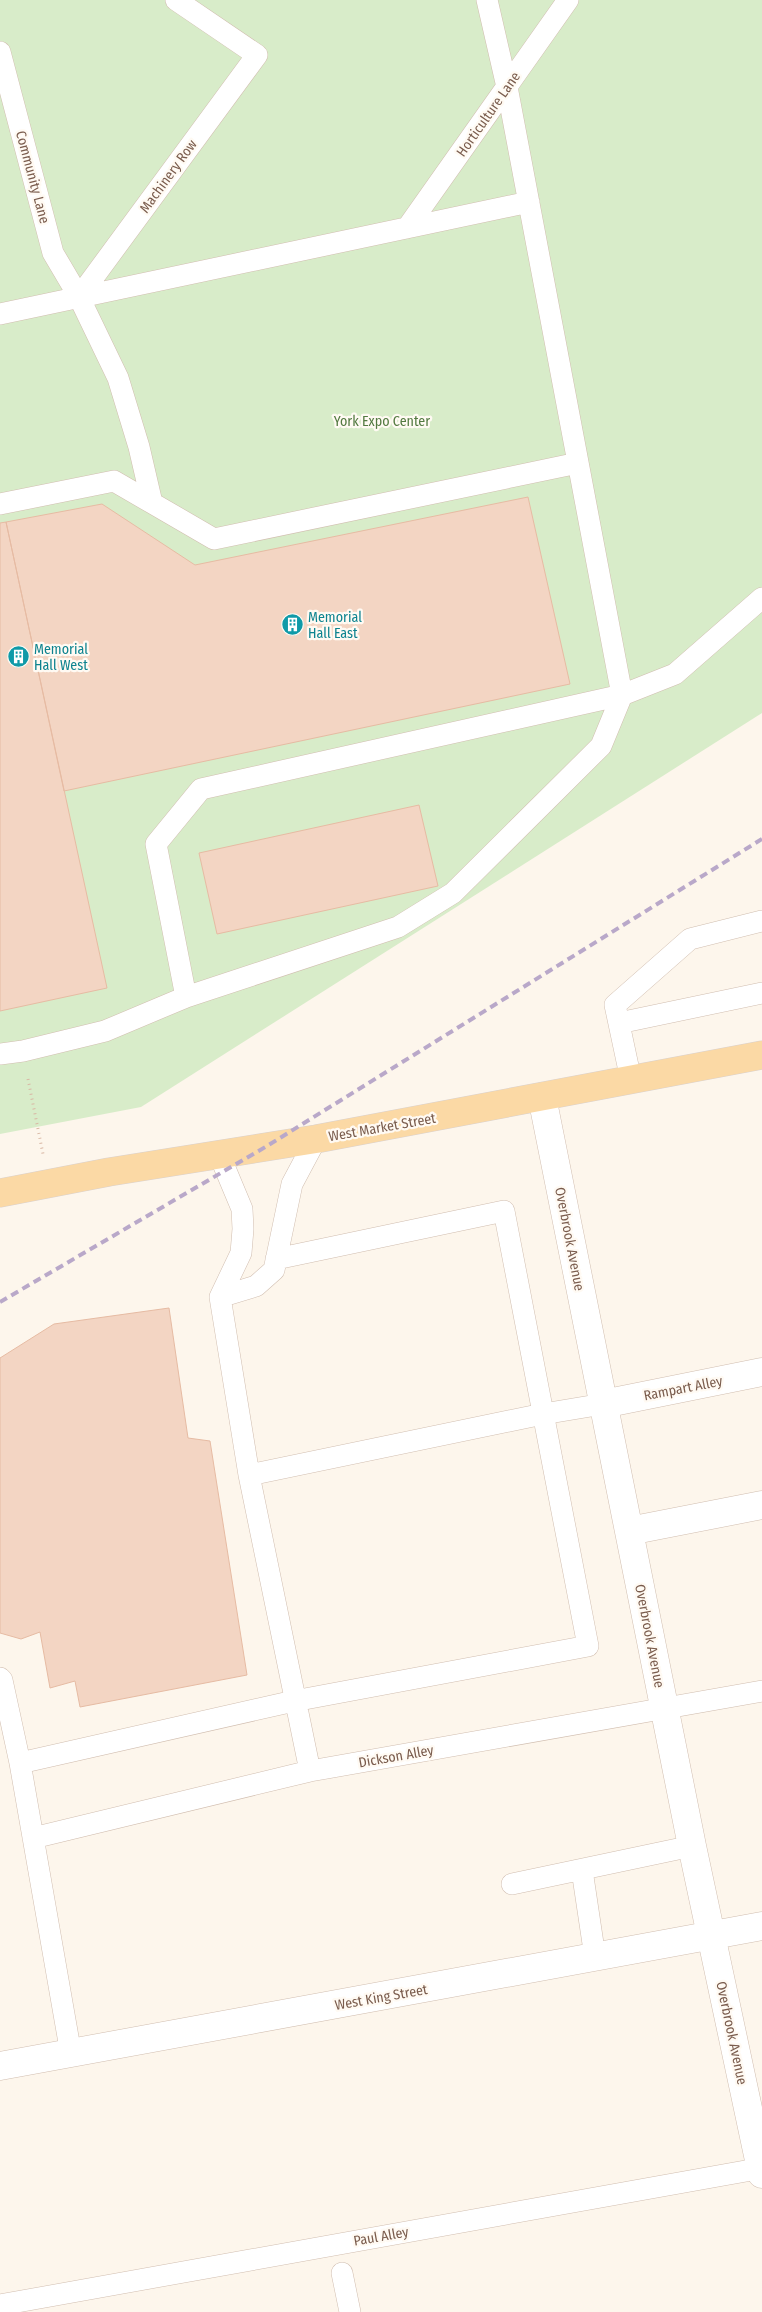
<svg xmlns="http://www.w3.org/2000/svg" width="762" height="2312" font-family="'Fira Sans Condensed',sans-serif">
  <rect width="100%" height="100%" fill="#fdf6ec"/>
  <path fill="#d8ecc9" d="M 0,0 L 762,0 L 762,713 L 141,1107 L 0,1134 Z"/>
  <path fill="#f3d5c3" stroke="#e6bba3" d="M 528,497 L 570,684 L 64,791 L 6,522 L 102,504 L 195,565 Z
    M 6,522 L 107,988 L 0,1011 L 0,523 Z
    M 419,805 L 438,886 L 217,934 L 199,853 Z
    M 169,1308 L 188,1438 L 210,1441 L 247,1675 L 80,1707 L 75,1681 L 50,1688 L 40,1632 L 21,1639 L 0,1633 L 0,1358 L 54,1324 Z"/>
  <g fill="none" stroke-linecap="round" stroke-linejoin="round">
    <defs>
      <path id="service" d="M 0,52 L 53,253 L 79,297 L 118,378 L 139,447 L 152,503 L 114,481 L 0,504
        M 407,228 L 568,0
        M 79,297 L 257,55 L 176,0
        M 0,314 L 529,202
        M 152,503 L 214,539 L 578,463
        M 186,997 L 156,844 L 201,789 L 622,695 L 675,674 L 762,598
        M 619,1023 L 762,993
        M 0,1054 L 23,1051 L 105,1031 L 186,997 L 398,927 L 453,893 L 601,746 L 622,695 L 507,87 L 487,0
        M 631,1080 L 615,1005 L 690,939 L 762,921
        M 219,1154 L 242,1209 L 243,1229 L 241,1253 L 220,1297 L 249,1475 L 310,1771
        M 220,1297 L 256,1286 L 274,1270 L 292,1184 L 316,1139
        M 249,1475 L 543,1414 L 603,1404
        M 0,1678 L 2,1680 L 20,1763
        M 33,1838 L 310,1771 L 762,1691
        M 582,1870 L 595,1957
        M 512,1884 L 692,1846
        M 71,2054 L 20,1763 L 294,1701 L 588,1646 L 504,1211 L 276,1259
        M 342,2273 L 350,2312
        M 0,2305 L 762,2168"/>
      <path id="minor" d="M 542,1097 L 692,1846 L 762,2174
        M 603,1404 L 762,1372
        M 629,1531 L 762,1505"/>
      <path id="tertiary" d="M 0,2066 L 762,1926"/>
      <path id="primary" d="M 0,1193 L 109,1172 L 316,1139 L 762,1055"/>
    </defs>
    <use href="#service" stroke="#d1beb0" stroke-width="22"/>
    <use href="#minor" stroke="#d1beb0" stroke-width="29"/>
    <use href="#tertiary" stroke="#d1beb0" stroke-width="29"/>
    <use href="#primary" stroke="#dad1cd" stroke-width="29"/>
    <path stroke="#d9b8a5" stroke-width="3" stroke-dasharray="1 4" stroke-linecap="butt" d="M 28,1079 L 43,1154"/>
    <use href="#service" stroke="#fff" stroke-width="21"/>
    <use href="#minor" stroke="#fff" stroke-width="28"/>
    <use href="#tertiary" stroke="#fff" stroke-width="28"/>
    <use href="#primary" stroke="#fbd9a5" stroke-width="28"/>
    <path stroke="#b9a8c9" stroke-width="4" stroke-dasharray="8 5" stroke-linecap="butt" d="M 0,1302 L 267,1146 L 762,839"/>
  </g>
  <defs>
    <symbol id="building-disc" viewBox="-11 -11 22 22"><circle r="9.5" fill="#0f9aa8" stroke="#fffaf3"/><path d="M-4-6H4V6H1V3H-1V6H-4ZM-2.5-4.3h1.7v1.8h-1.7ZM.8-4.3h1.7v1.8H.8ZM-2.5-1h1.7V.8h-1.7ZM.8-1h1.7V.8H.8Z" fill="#fff"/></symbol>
  </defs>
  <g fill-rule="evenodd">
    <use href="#building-disc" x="280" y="612" width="25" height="25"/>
    <use href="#building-disc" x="6" y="644" width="25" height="25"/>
  </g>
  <g text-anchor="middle" stroke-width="4.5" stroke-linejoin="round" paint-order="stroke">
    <g font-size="14" fill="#7a5c4d" stroke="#fffaf3">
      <text transform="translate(488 114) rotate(-55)" y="5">Horticulture Lane</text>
      <text transform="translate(168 176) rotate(-54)" y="5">Machinery Row</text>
      <text transform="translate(33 177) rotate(75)" y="5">Community Lane</text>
      <text transform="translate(382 1127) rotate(-10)" y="5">West Market Street</text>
      <text transform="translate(570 1239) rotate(79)" y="5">Overbrook Avenue</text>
      <text transform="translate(683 1388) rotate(-11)" y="5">Rampart Alley</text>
      <text transform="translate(650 1636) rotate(79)" y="5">Overbrook Avenue</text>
      <text transform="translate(396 1756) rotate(-10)" y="5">Dickson Alley</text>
      <text transform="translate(381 1997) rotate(-10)" y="5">West King Street</text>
      <text transform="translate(732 2033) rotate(78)" y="5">Overbrook Avenue</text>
      <text transform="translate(381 2236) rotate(-10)" y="5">Paul Alley</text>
    </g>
    <g font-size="14" fill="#537a41" stroke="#fffaf3">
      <text x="382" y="426">York Expo Center</text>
    </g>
    <g font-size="14" fill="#0d838f" stroke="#fffaf3" text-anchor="start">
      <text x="308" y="622">Memorial<tspan x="308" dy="16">Hall East</tspan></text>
      <text x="34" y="654">Memorial<tspan x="34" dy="16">Hall West</tspan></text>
    </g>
  </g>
</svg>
